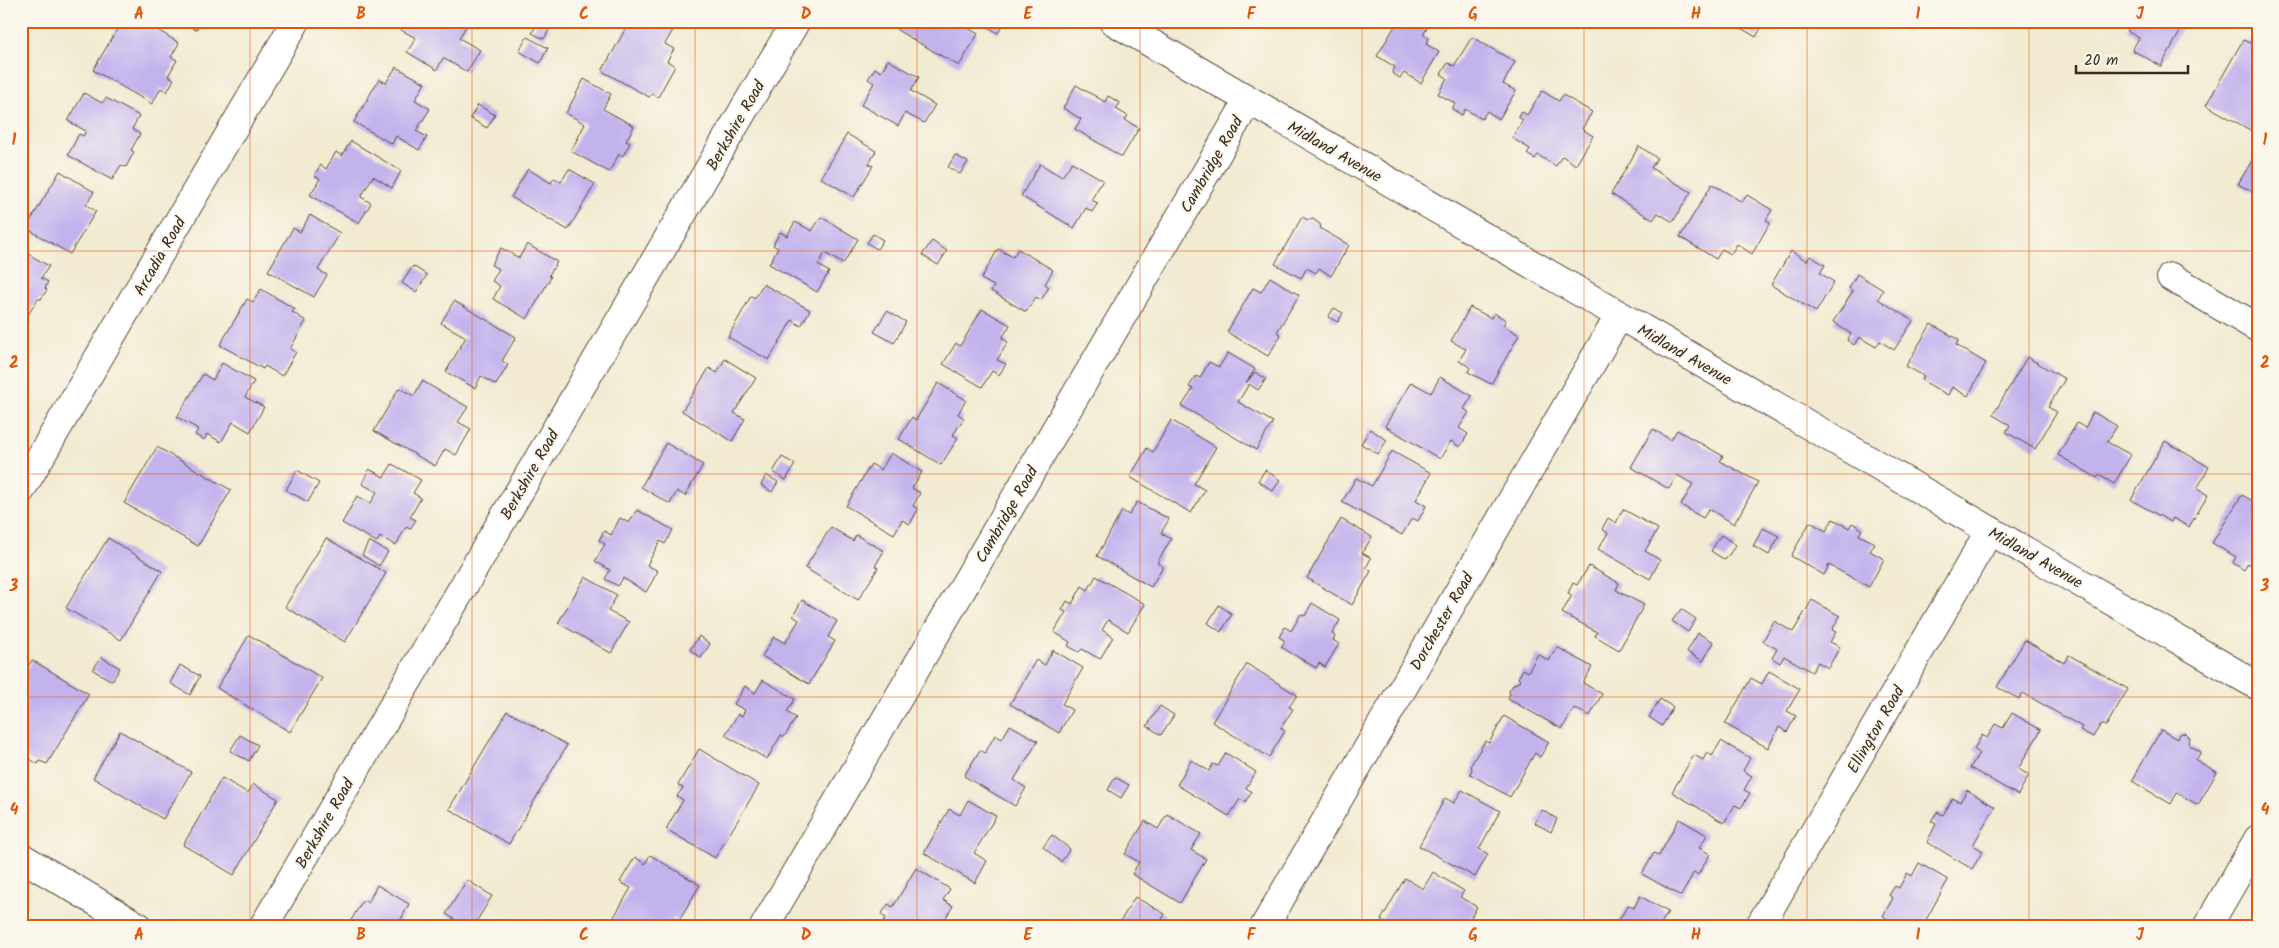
<svg xmlns="http://www.w3.org/2000/svg" width="2279" height="948" font-family="Kalam,sans-serif">
  <rect width="100%" height="100%" fill="#fbf7ec"/>
  <filter id="ink" filterUnits="userSpaceOnUse"><feTurbulence type="fractalNoise" baseFrequency=".02" numOctaves="2"/><feDisplacementMap in="SourceGraphic" scale="10" xChannelSelector="R" yChannelSelector="G"/><feConvolveMatrix kernelMatrix="1 2 1 2 8 2 1 2 1" color-interpolation-filters="sRGB"/></filter>
  <filter id="wash" filterUnits="userSpaceOnUse"><feTurbulence type="fractalNoise" baseFrequency=".0096" numOctaves="4" result="noise"/><feDisplacementMap in="SourceGraphic" scale="20" xChannelSelector="R" yChannelSelector="G"/><feGaussianBlur stdDeviation="1.12" result="paint"/><feColorMatrix in="noise" values="0 0 0 0 0 0 0 0 0 0 0 0 0 0 0 0 0 1.4 0 .05"/><feComposite in="paint" operator="in"/></filter>
  <g filter="url(#wash)">
    <rect width="100%" height="100%" fill="#f2ead1"/>
    <g id="blocks">
      <path fill="#c2b3ed" d="M 122,21 L 143,21 L 179,43 L 171,57 L 177,60 L 168,76 L 174,79 L 167,92 L 161,88 L 152,104 L 93,70 Z
        M 181,21 L 201,21 L 196,30 Z
        M 406,21 L 469,21 L 459,38 L 480,50 L 467,72 L 443,58 L 437,70 L 407,52 L 416,38 L 401,30 Z
        M 630,21 L 669,21 L 676,25 L 665,44 L 674,49 L 667,61 L 675,66 L 658,97 L 652,94 L 649,97 L 602,71 Z
        M 897,21 L 956,21 L 978,34 L 959,66 L 897,30 L 900,23 Z
        M 988,21 L 1005,21 L 998,33 L 985,25 Z
        M 1398,21 L 1425,21 L 1429,24 L 1423,35 L 1429,38 L 1426,44 L 1439,52 L 1421,83 L 1404,73 L 1400,78 L 1392,73 L 1395,67 L 1377,56 Z
        M 1729,21 L 1765,21 L 1756,37 Z
        M 2132,21 L 2186,21 L 2161,66 L 2132,50 L 2139,38 L 2127,31 Z
        M 538,22 L 550,28 L 544,39 L 532,33 Z
        M 2258,28 L 2258,121 L 2252,131 L 2206,105 L 2243,40 L 2250,43 Z
        M 527,37 L 548,48 L 540,63 L 519,51 Z
        M 1472,37 L 1515,62 L 1503,84 L 1516,91 L 1499,119 L 1487,111 L 1482,119 L 1465,109 L 1462,115 L 1452,109 L 1455,103 L 1438,94 L 1447,78 L 1441,74 L 1448,63 L 1454,66 Z
        M 888,60 L 919,77 L 911,91 L 935,105 L 924,123 L 905,113 L 898,126 L 861,105 L 874,83 L 868,79 L 875,68 L 881,72 Z
        M 396,67 L 425,83 L 415,100 L 430,109 L 416,131 L 427,137 L 419,150 L 396,136 L 392,144 L 354,122 L 379,79 L 386,83 Z
        M 584,79 L 611,94 L 603,109 L 634,126 L 626,141 L 630,143 L 623,156 L 619,154 L 609,172 L 571,151 L 585,124 L 566,113 Z
        M 1076,85 L 1105,102 L 1108,96 L 1120,103 L 1116,109 L 1128,116 L 1125,120 L 1139,128 L 1122,157 L 1075,129 L 1081,119 L 1063,108 Z
        M 1542,91 L 1559,101 L 1563,95 L 1592,112 L 1582,129 L 1593,136 L 1576,165 L 1562,156 L 1556,166 L 1538,155 L 1535,159 L 1527,154 L 1530,149 L 1512,138 L 1523,120 L 1518,117 L 1522,112 L 1527,115 Z
        M 84,93 L 102,103 L 106,98 L 139,116 L 132,129 L 140,134 L 131,150 L 134,152 L 126,167 L 121,165 L 112,180 L 68,155 L 79,134 L 83,136 L 86,131 L 68,121 Z
        M 478,105 L 495,115 L 487,128 L 470,118 Z
        M 847,134 L 876,151 L 869,164 L 873,166 L 854,197 L 821,178 Z
        M 351,141 L 401,171 L 392,188 L 373,176 L 361,197 L 371,203 L 359,223 L 310,195 L 320,179 L 314,175 L 321,165 L 326,169 L 336,152 L 342,156 Z
        M 1639,146 L 1657,158 L 1651,168 L 1691,192 L 1673,222 L 1658,213 L 1653,220 L 1611,194 Z
        M 2256,154 L 2258,155 L 2258,195 L 2238,184 Z
        M 955,155 L 968,162 L 960,174 L 948,167 Z
        M 1072,162 L 1103,180 L 1091,200 L 1098,203 L 1092,212 L 1086,208 L 1074,228 L 1021,196 L 1040,164 L 1062,177 Z
        M 528,169 L 551,183 L 554,178 L 561,182 L 569,169 L 595,184 L 568,230 L 511,197 Z
        M 60,171 L 94,192 L 86,205 L 96,211 L 70,254 L 26,228 Z
        M 1712,184 L 1742,202 L 1747,195 L 1772,210 L 1766,220 L 1770,223 L 1752,254 L 1737,244 L 1731,254 L 1722,249 L 1716,259 L 1680,237 Z
        M 310,215 L 340,233 L 318,270 L 327,275 L 314,297 L 268,271 L 293,228 L 300,232 Z
        M 821,217 L 858,239 L 843,264 L 825,253 L 818,265 L 829,272 L 817,292 L 769,264 L 778,248 L 773,245 L 780,232 L 787,236 L 795,222 L 812,231 Z
        M 1302,217 L 1308,220 L 1313,219 L 1320,224 L 1321,229 L 1349,245 L 1331,276 L 1319,268 L 1316,273 L 1307,268 L 1301,278 L 1275,264 Z
        M 873,234 L 883,240 L 877,249 L 867,243 Z
        M 932,241 L 947,251 L 938,265 L 922,255 Z
        M 527,244 L 557,262 L 549,275 L 551,277 L 527,319 L 493,299 L 500,286 L 492,281 L 499,269 L 491,265 L 501,248 L 519,258 Z
        M 998,249 L 1013,257 L 1018,249 L 1053,270 L 1045,284 L 1049,287 L 1041,300 L 1036,297 L 1026,312 L 991,291 L 994,286 L 981,279 Z
        M 21,250 L 49,266 L 41,278 L 48,282 L 45,288 L 47,290 L 41,299 L 38,299 L 26,318 L 29,320 L 21,329 Z
        M 1791,251 L 1807,261 L 1810,256 L 1825,265 L 1820,273 L 1834,282 L 1816,312 L 1771,285 Z
        M 413,266 L 427,275 L 416,292 L 402,283 Z
        M 1857,274 L 1883,290 L 1878,299 L 1913,321 L 1894,350 L 1880,341 L 1876,347 L 1859,337 L 1854,345 L 1847,340 L 1851,334 L 1833,322 L 1853,291 L 1849,288 Z
        M 1270,277 L 1299,295 L 1277,332 L 1281,335 L 1268,356 L 1227,332 L 1253,288 L 1261,292 Z
        M 763,284 L 810,310 L 801,326 L 792,320 L 769,360 L 728,337 L 751,296 L 755,298 Z
        M 261,289 L 295,309 L 292,312 L 306,321 L 290,349 L 296,352 L 282,376 L 265,366 L 263,369 L 220,345 L 247,299 L 253,302 Z
        M 454,301 L 516,337 L 502,361 L 508,365 L 496,385 L 481,376 L 475,388 L 446,372 L 466,337 L 441,323 Z
        M 1470,307 L 1491,318 L 1494,313 L 1506,320 L 1503,325 L 1519,335 L 1491,384 L 1468,372 L 1470,367 L 1459,361 L 1466,349 L 1451,341 Z
        M 1334,308 L 1343,313 L 1338,322 L 1328,317 Z
        M 982,309 L 1010,325 L 1002,338 L 1008,342 L 997,360 L 1006,364 L 999,375 L 992,371 L 982,387 L 943,364 L 956,343 L 960,346 Z
        M 887,311 L 906,322 L 894,343 L 874,332 Z
        M 1931,324 L 1959,340 L 1956,345 L 1986,363 L 1968,396 L 1952,387 L 1948,395 L 1921,380 L 1924,376 L 1906,366 Z
        M 1228,353 L 1255,369 L 1246,383 L 1255,372 L 1266,379 L 1258,390 L 1249,384 L 1238,402 L 1273,422 L 1256,450 L 1182,406 L 1193,389 L 1189,387 L 1196,376 L 1200,378 L 1209,362 L 1219,367 Z
        M 2027,357 L 2065,379 L 2048,407 L 2057,412 L 2035,449 L 2006,432 L 2010,425 L 1993,415 Z
        M 725,359 L 756,378 L 734,413 L 745,419 L 732,441 L 682,411 L 709,368 L 717,373 Z
        M 222,363 L 254,381 L 245,397 L 264,407 L 250,432 L 233,422 L 221,442 L 207,434 L 204,440 L 195,435 L 198,429 L 177,417 L 203,374 L 213,380 Z
        M 1440,377 L 1472,396 L 1464,409 L 1469,412 L 1459,428 L 1468,434 L 1460,447 L 1451,441 L 1440,459 L 1385,426 L 1411,382 L 1431,393 Z
        M 422,381 L 468,407 L 458,422 L 471,429 L 456,455 L 445,449 L 435,466 L 374,431 L 399,388 L 414,396 Z
        M 938,383 L 966,400 L 958,414 L 964,418 L 953,435 L 958,438 L 941,465 L 899,439 L 912,417 L 916,420 Z
        M 2093,412 L 2117,426 L 2107,442 L 2131,455 L 2114,484 L 2099,475 L 2097,478 L 2058,455 L 2077,423 L 2085,428 Z
        M 1171,420 L 1216,447 L 1194,484 L 1205,490 L 1191,513 L 1130,477 L 1147,448 L 1153,452 Z
        M 1370,429 L 1387,440 L 1378,454 L 1361,444 Z
        M 1653,429 L 1671,440 L 1677,430 L 1723,456 L 1720,461 L 1758,482 L 1734,524 L 1709,509 L 1703,518 L 1681,505 L 1693,484 L 1677,475 L 1669,489 L 1631,467 Z
        M 2165,441 L 2209,467 L 2197,489 L 2208,495 L 2189,527 L 2173,518 L 2171,522 L 2131,500 Z
        M 666,443 L 703,465 L 685,496 L 677,491 L 670,504 L 641,487 Z
        M 157,447 L 231,490 L 198,546 L 124,503 Z
        M 1392,451 L 1431,473 L 1416,500 L 1426,506 L 1418,521 L 1412,518 L 1402,535 L 1342,502 L 1356,478 L 1372,486 Z
        M 891,453 L 922,472 L 912,488 L 920,493 L 913,506 L 918,509 L 910,524 L 902,520 L 894,534 L 846,506 L 871,464 L 881,470 Z
        M 782,457 L 795,464 L 786,480 L 773,472 Z
        M 392,464 L 421,480 L 413,493 L 421,498 L 410,517 L 416,520 L 410,529 L 406,527 L 396,545 L 380,537 L 377,542 L 342,523 L 357,496 L 371,503 L 377,492 L 362,484 L 369,469 L 384,477 Z
        M 297,470 L 319,483 L 308,502 L 286,490 Z
        M 1265,470 L 1280,480 L 1273,491 L 1258,481 Z
        M 766,475 L 778,482 L 772,492 L 761,485 Z
        M 2242,495 L 2258,504 L 2258,569 L 2248,563 L 2244,570 L 2233,563 L 2236,557 L 2212,543 Z
        M 1137,502 L 1169,519 L 1161,533 L 1171,539 L 1157,563 L 1163,566 L 1151,587 L 1097,556 L 1122,511 L 1129,515 Z
        M 1623,509 L 1658,529 L 1645,551 L 1660,560 L 1650,579 L 1598,549 L 1608,533 L 1602,529 L 1608,518 L 1616,523 Z
        M 637,510 L 673,530 L 665,544 L 660,541 L 647,565 L 658,571 L 646,592 L 623,578 L 618,586 L 605,579 L 610,570 L 595,561 L 605,544 L 599,540 L 604,531 L 611,535 L 620,518 L 629,523 Z
        M 1341,519 L 1372,537 L 1362,553 L 1371,558 L 1366,568 L 1371,571 L 1352,605 L 1307,578 Z
        M 1833,519 L 1849,528 L 1852,523 L 1862,529 L 1859,535 L 1875,543 L 1870,551 L 1884,559 L 1869,587 L 1829,565 L 1824,575 L 1791,556 L 1810,522 L 1826,531 Z
        M 831,527 L 853,541 L 856,535 L 884,551 L 875,566 L 878,568 L 858,600 L 805,568 Z
        M 1763,528 L 1779,536 L 1769,555 L 1753,546 Z
        M 1721,535 L 1736,545 L 1725,560 L 1711,551 Z
        M 108,538 L 162,571 L 121,640 L 66,608 Z
        M 326,538 L 386,573 L 345,642 L 285,607 Z
        M 369,541 L 388,552 L 379,566 L 362,555 Z
        M 1589,566 L 1619,583 L 1616,590 L 1644,605 L 1619,650 L 1595,636 L 1597,632 L 1562,613 L 1572,595 L 1568,593 L 1573,583 L 1577,585 Z
        M 1096,576 L 1145,604 L 1128,632 L 1108,620 L 1102,630 L 1113,637 L 1100,659 L 1082,649 L 1079,652 L 1068,646 L 1070,642 L 1054,632 L 1066,612 L 1062,610 L 1067,601 L 1072,604 L 1082,586 L 1088,590 Z
        M 585,577 L 617,595 L 608,611 L 629,622 L 611,653 L 558,623 Z
        M 802,600 L 837,621 L 828,637 L 835,641 L 809,684 L 762,656 L 774,637 L 785,643 L 799,620 L 793,616 Z
        M 1812,600 L 1840,616 L 1832,630 L 1836,632 L 1830,642 L 1840,647 L 1828,668 L 1818,662 L 1812,672 L 1784,656 L 1780,663 L 1772,658 L 1777,649 L 1763,641 L 1774,621 L 1793,632 Z
        M 1312,603 L 1340,620 L 1332,634 L 1335,636 L 1333,640 L 1339,644 L 1325,667 L 1319,663 L 1316,668 L 1281,647 L 1285,641 L 1279,637 L 1285,627 L 1291,631 L 1301,614 L 1305,616 Z
        M 1219,605 L 1232,614 L 1221,632 L 1208,623 Z
        M 1681,609 L 1696,619 L 1688,632 L 1672,621 Z
        M 1698,633 L 1714,642 L 1703,661 L 1687,652 Z
        M 249,635 L 322,678 L 290,732 L 217,688 Z
        M 699,636 L 710,644 L 701,658 L 690,650 Z
        M 2025,640 L 2064,663 L 2069,655 L 2128,689 L 2106,726 L 2101,724 L 2093,737 L 2080,730 L 2082,727 L 2023,693 L 2019,699 L 1997,687 Z
        M 1557,647 L 1592,667 L 1583,683 L 1602,694 L 1590,716 L 1574,708 L 1562,729 L 1508,699 L 1510,694 L 1509,691 L 1514,684 L 1519,682 L 1520,680 L 1518,678 L 1523,669 L 1528,672 L 1538,654 L 1549,661 Z
        M 1053,650 L 1083,668 L 1062,704 L 1072,710 L 1059,733 L 1010,704 L 1036,660 L 1045,665 Z
        M 101,657 L 120,668 L 112,681 L 93,670 Z
        M 32,660 L 89,694 L 47,764 L 40,761 L 38,764 L 21,754 L 21,678 Z
        M 1247,664 L 1297,695 L 1289,707 L 1293,709 L 1281,728 L 1285,731 L 1269,757 L 1212,722 Z
        M 180,665 L 200,676 L 190,695 L 170,683 Z
        M 1769,671 L 1800,689 L 1787,711 L 1796,716 L 1787,732 L 1779,727 L 1768,748 L 1725,724 L 1751,678 L 1762,684 Z
        M 763,680 L 795,699 L 787,712 L 796,718 L 784,737 L 781,735 L 767,759 L 725,735 L 738,714 L 742,716 L 745,710 L 734,704 L 745,686 L 755,693 Z
        M 1660,699 L 1673,707 L 1662,726 L 1649,717 Z
        M 1160,706 L 1174,715 L 1161,735 L 1147,726 Z
        M 507,711 L 567,745 L 509,844 L 449,809 Z
        M 2012,713 L 2041,730 L 2018,769 L 2029,775 L 2018,795 L 1970,768 L 1979,753 L 1974,749 L 1982,735 L 1987,738 L 1995,724 L 2003,728 Z
        M 1504,716 L 1549,742 L 1540,757 L 1535,753 L 1510,797 L 1470,774 L 1472,769 L 1471,765 L 1485,741 L 1489,743 Z
        M 1010,725 L 1038,741 L 1014,780 L 1026,788 L 1015,806 L 964,776 L 980,750 L 985,753 L 995,735 L 1002,739 Z
        M 2161,730 L 2177,739 L 2179,734 L 2184,733 L 2190,738 L 2189,745 L 2201,752 L 2196,760 L 2217,772 L 2198,805 L 2177,793 L 2171,804 L 2132,781 Z
        M 120,731 L 191,772 L 163,819 L 93,778 Z
        M 240,735 L 258,745 L 249,761 L 230,751 Z
        M 1721,741 L 1750,758 L 1743,771 L 1752,776 L 1744,790 L 1750,793 L 1741,808 L 1735,805 L 1724,823 L 1672,792 L 1694,755 L 1703,760 L 1707,752 L 1712,756 Z
        M 699,749 L 759,785 L 715,858 L 666,829 L 683,800 L 677,796 L 683,788 L 678,785 Z
        M 1226,753 L 1256,772 L 1246,788 L 1252,792 L 1245,802 L 1240,799 L 1229,816 L 1177,785 L 1191,760 L 1209,771 L 1213,764 L 1218,766 Z
        M 1115,777 L 1129,785 L 1121,798 L 1108,790 Z
        M 222,778 L 248,793 L 253,784 L 278,799 L 234,875 L 183,845 Z
        M 1462,790 L 1500,811 L 1479,849 L 1488,854 L 1475,877 L 1419,846 L 1445,798 L 1454,803 Z
        M 1967,790 L 1995,807 L 1973,845 L 1983,851 L 1972,869 L 1927,842 L 1936,824 L 1931,821 L 1937,812 L 1943,815 L 1953,798 L 1960,802 Z
        M 968,800 L 996,816 L 974,853 L 987,861 L 975,883 L 924,853 L 949,809 L 960,815 Z
        M 1542,810 L 1557,819 L 1551,832 L 1535,823 Z
        M 1167,814 L 1201,834 L 1191,850 L 1206,859 L 1180,903 L 1132,874 L 1139,862 L 1125,854 L 1145,821 L 1158,829 Z
        M 1679,819 L 1707,835 L 1699,848 L 1710,854 L 1698,875 L 1694,872 L 1681,896 L 1642,874 L 1654,853 L 1659,856 Z
        M 1052,835 L 1070,849 L 1061,862 L 1043,847 Z
        M 650,855 L 700,885 L 679,920 L 673,917 L 667,927 L 608,927 L 631,888 L 620,882 L 635,857 L 645,864 Z
        M 1919,863 L 1948,880 L 1922,927 L 1903,927 L 1883,916 L 1893,898 L 1889,895 L 1895,886 L 1899,888 L 1907,873 L 1912,876 Z
        M 916,868 L 950,889 L 943,900 L 953,906 L 940,927 L 880,927 L 886,918 L 881,915 L 888,904 L 893,907 Z
        M 1433,872 L 1464,891 L 1460,897 L 1477,907 L 1465,927 L 1393,927 L 1381,920 L 1405,878 L 1423,889 Z
        M 467,880 L 492,896 L 473,927 L 467,927 L 446,914 Z
        M 377,885 L 409,904 L 400,921 L 410,927 L 347,927 L 363,900 L 368,903 Z
        M 1640,896 L 1668,912 L 1659,927 L 1615,927 L 1628,905 L 1634,908 Z
        M 1135,897 L 1165,914 L 1158,927 L 1117,927 Z"/>
    </g>
  </g>
  <g filter="url(#ink)">
    <use href="#blocks" fill-opacity="0" stroke="#564739" stroke-width="1"/>
    <g fill="none" stroke-linecap="round" stroke-linejoin="round">
      <defs>
        <path id="minor" d="M 1113,21 L 2258,686
          M 2171,277 L 2258,328
          M 21,490 L 296,21
          M 21,857 L 139,927
          M 263,927 L 796,21
          M 764,927 L 1248,101
          M 1264,927 L 1619,316
          M 1759,927 L 1990,530
          M 2207,927 L 2258,839"/>
      </defs>
      <use href="#minor" stroke="#564739" stroke-width="30"/>
      <use href="#minor" stroke="#fff" stroke-width="28"/>
    </g>
  </g>
  <path fill="none" stroke="#df570d" stroke-width="1" stroke-opacity="0.55" d="M 250,21 L 250,927M 472,21 L 472,927M 695,21 L 695,927M 917,21 L 917,927M 1140,21 L 1140,927M 1362,21 L 1362,927M 1584,21 L 1584,927M 1807,21 L 1807,927M 2029,21 L 2029,927M 21,251 L 2258,251M 21,474 L 2258,474M 21,697 L 2258,697"/>
  <g text-anchor="middle" stroke-width="4" stroke-linejoin="round" paint-order="stroke">
    <g font-size="16" fill="#3b2a1e" stroke="#fbf7ec">
      <text transform="translate(735 125) rotate(-60)" y="6">Berkshire Road</text>
      <text transform="translate(1335 151) rotate(30)" y="6">Midland Avenue</text>
      <text transform="translate(1211 164) rotate(-60)" y="6">Cambridge Road</text>
      <text transform="translate(159 256) rotate(-60)" y="6">Arcadia Road</text>
      <text transform="translate(1685 354) rotate(30)" y="6">Midland Avenue</text>
      <text transform="translate(529 474) rotate(-60)" y="6">Berkshire Road</text>
      <text transform="translate(1006 514) rotate(-60)" y="6">Cambridge Road</text>
      <text transform="translate(2036 557) rotate(30)" y="6">Midland Avenue</text>
      <text transform="translate(1441 621) rotate(-60)" y="6">Dorchester Road</text>
      <text transform="translate(1875 729) rotate(-60)" y="6">Ellington Road</text>
      <text transform="translate(324 823) rotate(-60)" y="6">Berkshire Road</text>
    </g>
  </g>
  <rect width="2279" height="948" fill="none" stroke="#fbf7ec" stroke-width="55"/>
  <path d="M2076 65v8h112v-8" fill="none" stroke="#3b2a1e" stroke-width="2.5"/>
  <text x="2084" y="65" font-size="15" fill="#3b2a1e" stroke="#fbf7ec" stroke-width="4" paint-order="stroke">20 m</text>
  <rect x="28" y="28" width="2224" height="892" fill="none" stroke="#df570d" stroke-width="2"/>
  <g font-size="16" text-anchor="middle" font-weight="bold" fill="#df570d">
    <text x="139" y="19">A</text>
    <text x="361" y="19">B</text>
    <text x="584" y="19">C</text>
    <text x="806" y="19">D</text>
    <text x="1028" y="19">E</text>
    <text x="1251" y="19">F</text>
    <text x="1473" y="19">G</text>
    <text x="1696" y="19">H</text>
    <text x="1918" y="19">I</text>
    <text x="2140" y="19">J</text>
    <text x="14" y="145">1</text>
    <text x="2265" y="145">1</text>
    <text x="14" y="368">2</text>
    <text x="2265" y="368">2</text>
    <text x="14" y="591">3</text>
    <text x="2265" y="591">3</text>
    <text x="14" y="815">4</text>
    <text x="2265" y="815">4</text>
    <text x="139" y="940">A</text>
    <text x="361" y="940">B</text>
    <text x="584" y="940">C</text>
    <text x="806" y="940">D</text>
    <text x="1028" y="940">E</text>
    <text x="1251" y="940">F</text>
    <text x="1473" y="940">G</text>
    <text x="1696" y="940">H</text>
    <text x="1918" y="940">I</text>
    <text x="2140" y="940">J</text>
  </g>
</svg>
